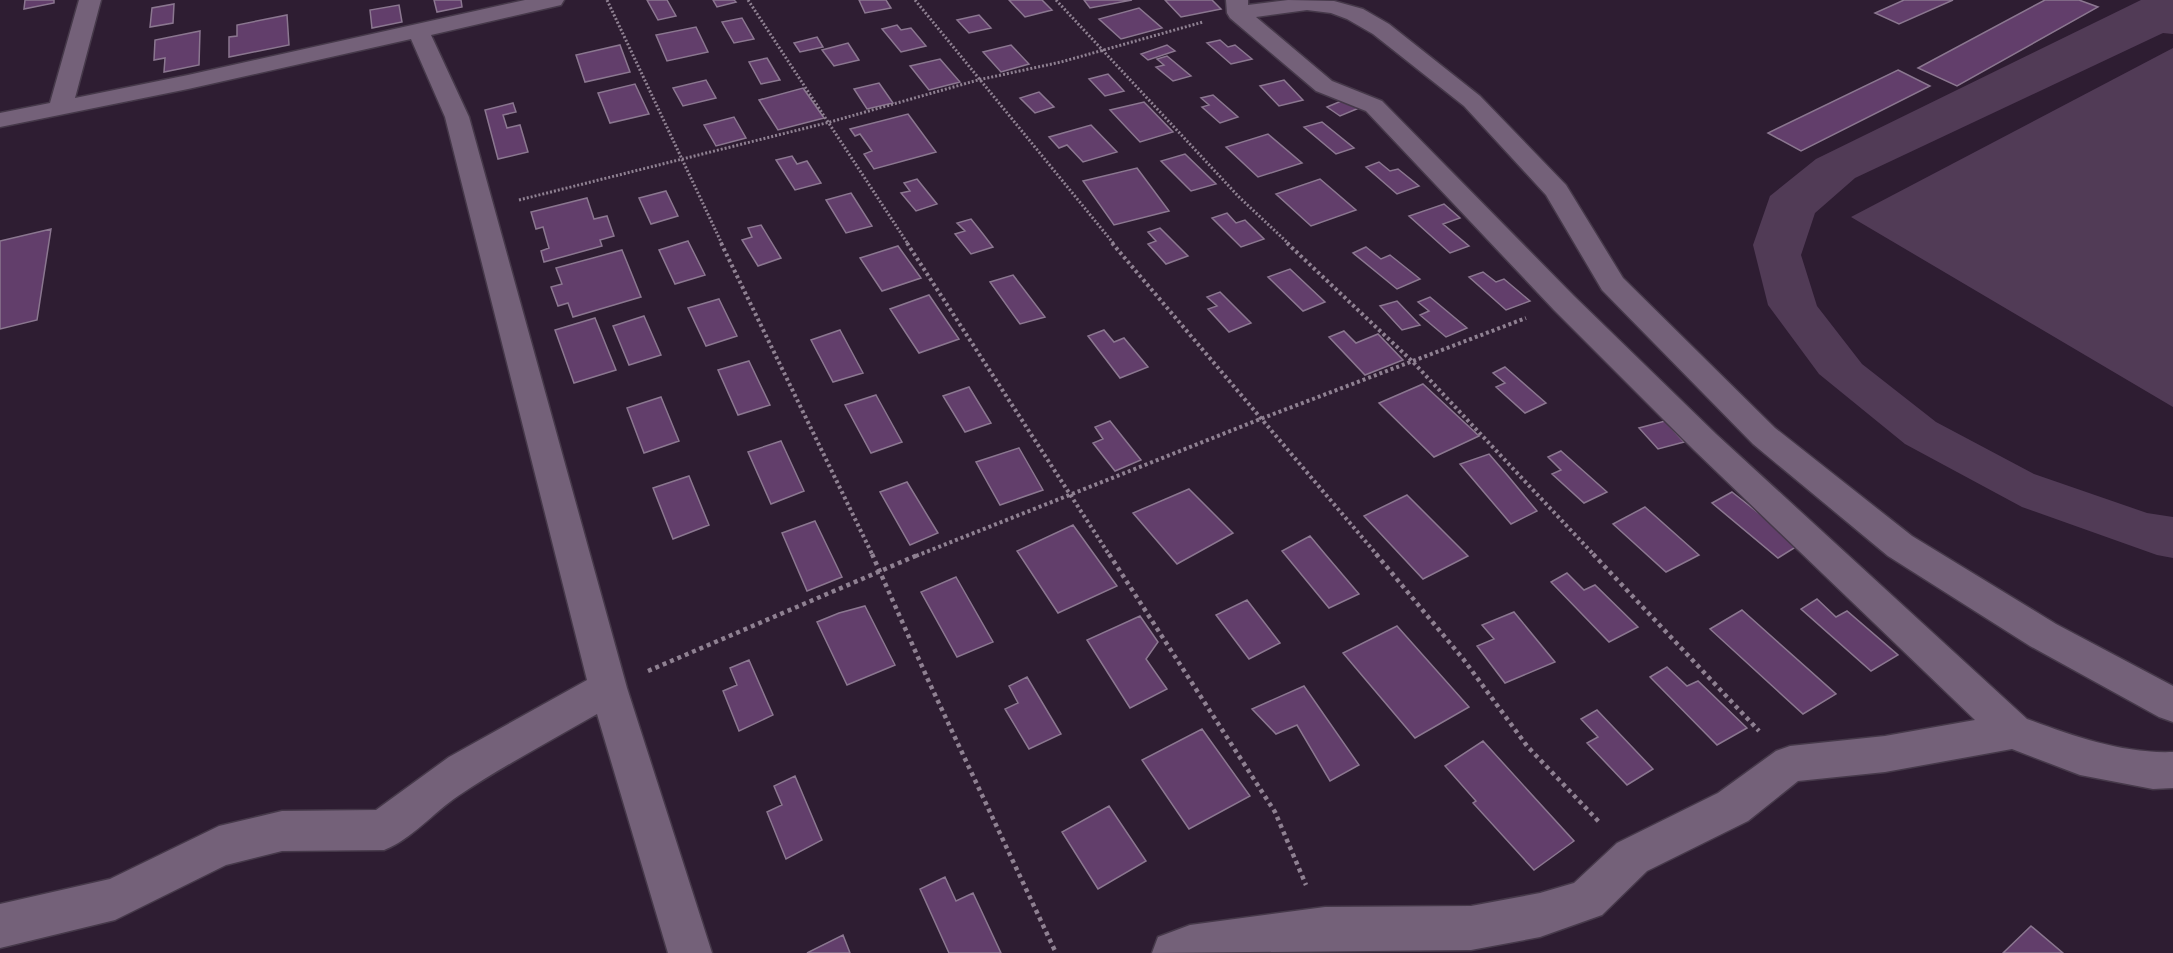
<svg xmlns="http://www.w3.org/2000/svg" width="2173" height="953" font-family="'Sofia Sans Condensed',sans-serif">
  <rect width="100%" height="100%" fill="#2e1d32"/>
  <path fill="#513b56" d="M 2141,0 L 2173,0 L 2173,34 L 2163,33 L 1855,178 L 1815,213 L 1801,255 L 1817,306 L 1862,364 L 1936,422 L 2034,474 L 2147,513 L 2173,517 L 2173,558 L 2157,555 L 2022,507 L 1905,444 L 1819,374 L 1768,305 L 1753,245 L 1770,196 L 1816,159 Z
    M 2173,48 L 2173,407 L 1851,217 Z"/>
  <path fill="#623e6b" stroke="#8b7790" stroke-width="1.5" d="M 25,0 L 54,0 L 54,3 L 24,9 Z
    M 434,0 L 461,0 L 462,7 L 437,12 Z
    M 647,0 L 667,0 L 676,16 L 658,20 Z
    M 713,0 L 734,0 L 736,2 L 717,7 Z
    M 859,0 L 886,0 L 891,8 L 865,13 Z
    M 1009,0 L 1042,0 L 1052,10 L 1025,17 Z
    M 1084,0 L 1132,0 L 1090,8 Z
    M 1165,0 L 1212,0 L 1221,9 L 1181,17 Z
    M 1904,0 L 1953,0 L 1899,24 L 1875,13 Z
    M 2045,0 L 2079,0 L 2098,7 L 1957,86 L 1918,68 Z
    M 174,4 L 173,23 L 150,27 L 152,8 Z
    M 399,5 L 402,22 L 372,28 L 370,10 Z
    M 1139,8 L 1162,28 L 1121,39 L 1099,19 Z
    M 287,15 L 289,45 L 229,57 L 229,37 L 237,36 L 237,25 Z
    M 979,15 L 991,28 L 969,33 L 957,20 Z
    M 742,18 L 754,39 L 734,43 L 722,22 Z
    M 897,25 L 901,30 L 911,28 L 926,46 L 901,52 L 882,29 Z
    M 696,27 L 708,52 L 667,61 L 656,35 Z
    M 200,31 L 199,65 L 164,72 L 165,58 L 154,60 L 155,40 Z
    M 817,37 L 823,47 L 800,52 L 794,43 Z
    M 1220,40 L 1228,47 L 1235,45 L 1252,59 L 1231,64 L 1207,43 Z
    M 848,43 L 859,60 L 834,66 L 822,50 Z
    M 620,45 L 630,72 L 585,82 L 576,55 Z
    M 1011,45 L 1029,64 L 1001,72 L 983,52 Z
    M 1167,45 L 1175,51 L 1148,60 L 1141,54 Z
    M 1167,56 L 1191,76 L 1173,81 L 1156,67 L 1164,65 L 1157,59 Z
    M 767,58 L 780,80 L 761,84 L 749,62 Z
    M 940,59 L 960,82 L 929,90 L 910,66 Z
    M 1898,70 L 1930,86 L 1801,151 L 1768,133 Z
    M 1108,74 L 1124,91 L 1105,96 L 1089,79 Z
    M 706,80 L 716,98 L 683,106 L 673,88 Z
    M 1284,80 L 1303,100 L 1279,106 L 1260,86 Z
    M 879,83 L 893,103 L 867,109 L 854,89 Z
    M 635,84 L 649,114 L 610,123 L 598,93 Z
    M 803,88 L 824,118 L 778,130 L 759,100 Z
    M 1039,92 L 1054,107 L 1035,113 L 1020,98 Z
    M 1213,95 L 1238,117 L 1220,123 L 1202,107 L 1209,105 L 1201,98 Z
    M 1346,99 L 1359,108 L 1340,116 L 1327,107 Z
    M 1144,102 L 1173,132 L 1140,142 L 1110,110 Z
    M 513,103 L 516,112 L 503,115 L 507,128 L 520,125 L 528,152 L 498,159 L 485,110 Z
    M 908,114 L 936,152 L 874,169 L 864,154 L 872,151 L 860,134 L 855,136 L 850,129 Z
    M 734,117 L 746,138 L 716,146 L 704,125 Z
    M 1322,122 L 1354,148 L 1336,154 L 1304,127 Z
    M 1091,125 L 1117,152 L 1083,162 L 1067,145 L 1059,148 L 1049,137 Z
    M 1268,134 L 1302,163 L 1258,177 L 1226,147 Z
    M 1185,154 L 1216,184 L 1191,191 L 1161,161 Z
    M 792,156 L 797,164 L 807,161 L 821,183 L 795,190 L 776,160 Z
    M 1379,162 L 1390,171 L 1398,169 L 1419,186 L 1397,194 L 1366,167 Z
    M 1137,168 L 1169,211 L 1114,225 L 1083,181 Z
    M 917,179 L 937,204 L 916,211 L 901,193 L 910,191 L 904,183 Z
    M 1320,179 L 1356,210 L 1311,226 L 1276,194 Z
    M 666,191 L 678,216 L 651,224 L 639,198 Z
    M 851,193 L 872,226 L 846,233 L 826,200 Z
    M 587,198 L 594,219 L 607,216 L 614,236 L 600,240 L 602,246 L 544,262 L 541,251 L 549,248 L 543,227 L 536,229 L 531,212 Z
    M 1444,204 L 1460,218 L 1443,224 L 1469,246 L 1450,253 L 1409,216 Z
    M 1227,213 L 1236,223 L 1245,220 L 1264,239 L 1241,247 L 1212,218 Z
    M 971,219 L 983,234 L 993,247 L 971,254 L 955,234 L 965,231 L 957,223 Z
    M 761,225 L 781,258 L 758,266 L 742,240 L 752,237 L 748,228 Z
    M 1160,228 L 1188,256 L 1166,264 L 1148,244 L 1156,241 L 1148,232 Z
    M 51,229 L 37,320 L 0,329 L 0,241 Z
    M 688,241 L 705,275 L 675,284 L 659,250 Z
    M 898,246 L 921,278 L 882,291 L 860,258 Z
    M 1366,247 L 1381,259 L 1390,255 L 1420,279 L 1397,289 L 1353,253 Z
    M 622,250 L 641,297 L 573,317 L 568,303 L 558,306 L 551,287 L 562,284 L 556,268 Z
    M 1290,269 L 1325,302 L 1303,311 L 1268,277 Z
    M 1483,272 L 1496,282 L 1504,279 L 1530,301 L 1506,310 L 1469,277 Z
    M 1013,275 L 1045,317 L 1020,324 L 990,282 Z
    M 1220,292 L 1251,323 L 1229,332 L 1208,309 L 1217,306 L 1207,297 Z
    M 929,295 L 959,339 L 919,353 L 890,309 Z
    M 1430,297 L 1467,328 L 1446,337 L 1420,315 L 1429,311 L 1418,302 Z
    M 719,299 L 737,336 L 706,346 L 688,308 Z
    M 1397,301 L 1420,325 L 1402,330 L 1380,306 Z
    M 644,316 L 661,355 L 629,365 L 613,326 Z
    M 595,318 L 616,370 L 574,383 L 555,330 Z
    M 840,330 L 863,373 L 833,382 L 811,340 Z
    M 1104,330 L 1114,342 L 1124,338 L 1148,367 L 1120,378 L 1088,336 Z
    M 1344,331 L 1356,343 L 1378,334 L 1403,360 L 1365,375 L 1329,337 Z
    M 749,361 L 770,405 L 738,415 L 718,370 Z
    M 1505,367 L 1546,403 L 1525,413 L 1496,387 L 1505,383 L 1493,373 Z
    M 1423,384 L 1479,436 L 1434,457 L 1379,403 Z
    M 969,387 L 991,423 L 965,432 L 943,396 Z
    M 876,395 L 902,442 L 871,453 L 845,405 Z
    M 661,397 L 679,441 L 644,453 L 627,408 Z
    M 1110,421 L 1141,460 L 1115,471 L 1093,443 L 1103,439 L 1095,427 Z
    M 1665,421 L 1684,442 L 1658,449 L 1639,428 Z
    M 781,441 L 804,491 L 771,504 L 748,452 Z
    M 1019,448 L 1043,490 L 1000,505 L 976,462 Z
    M 1561,451 L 1607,492 L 1584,503 L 1552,474 L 1561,470 L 1548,457 Z
    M 1489,454 L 1508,476 L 1537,511 L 1511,524 L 1460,464 Z
    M 689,476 L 709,525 L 673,539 L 653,488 Z
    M 907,482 L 938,533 L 910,545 L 880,492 Z
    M 1189,489 L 1233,533 L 1177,564 L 1133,513 Z
    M 1732,492 L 1799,545 L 1778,558 L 1712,503 Z
    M 1407,495 L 1468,556 L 1423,579 L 1364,516 Z
    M 1645,507 L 1699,555 L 1666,572 L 1613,524 Z
    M 815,521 L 842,577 L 807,591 L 782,533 Z
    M 1073,525 L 1117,586 L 1058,613 L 1017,551 Z
    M 1310,536 L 1325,554 L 1359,594 L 1329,608 L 1282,551 Z
    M 1567,573 L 1584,590 L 1595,585 L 1638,627 L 1609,642 L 1551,582 Z
    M 956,577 L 993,642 L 957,657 L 921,592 Z
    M 1817,599 L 1836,617 L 1847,611 L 1898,655 L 1871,671 L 1801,609 Z
    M 1247,600 L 1280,643 L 1249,659 L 1216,615 Z
    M 865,606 L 895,665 L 847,685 L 817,622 L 839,613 Z
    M 1742,610 L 1836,694 L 1803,714 L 1710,629 Z
    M 1514,612 L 1555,662 L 1505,683 L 1477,646 L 1494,639 L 1482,625 Z
    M 1140,616 L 1158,642 L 1146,659 L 1167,689 L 1130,708 L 1087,640 Z
    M 1397,626 L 1469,707 L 1415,738 L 1343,653 Z
    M 749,660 L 773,715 L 739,731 L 723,691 L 737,685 L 730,668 Z
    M 1667,667 L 1687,686 L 1698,681 L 1747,728 L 1717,745 L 1650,677 Z
    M 1027,677 L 1061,734 L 1029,749 L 1005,709 L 1018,703 L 1009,686 Z
    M 1304,686 L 1359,765 L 1330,781 L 1297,725 L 1276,734 L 1252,709 Z
    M 1597,710 L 1653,769 L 1627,785 L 1587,743 L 1598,737 L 1581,719 Z
    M 1202,729 L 1250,796 L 1189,829 L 1142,760 Z
    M 1483,741 L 1574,841 L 1534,870 L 1473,803 L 1476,801 L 1445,766 Z
    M 795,776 L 822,840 L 786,859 L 767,812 L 782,805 L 774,786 Z
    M 1109,806 L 1146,861 L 1098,889 L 1062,832 Z
    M 945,877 L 956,901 L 973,893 L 1001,953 L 949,953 L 920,889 Z
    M 2031,926 L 2063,953 L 2003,953 Z
    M 843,935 L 850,953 L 807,953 Z"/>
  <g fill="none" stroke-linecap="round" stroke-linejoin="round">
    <defs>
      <path id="minor" d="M 79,0 L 101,0 L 75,98 L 188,75 L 525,0 L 564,0 L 561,5 L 431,35 L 469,117 L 627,688 L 712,953 L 668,953 L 597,714 C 550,741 503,766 458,796 C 433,813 412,839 384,850 L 282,851 L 226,865 L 115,920 L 0,948 L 0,904 L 110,879 L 219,826 L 282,811 L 376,810 L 449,757 L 587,680 L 445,117 L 411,39 L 188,89 L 0,127 L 0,113 L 50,103 Z
        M 1226,0 L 1248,0 L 1248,5 L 1288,0 L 1334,1 L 1363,9 L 1389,24 L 1480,96 L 1566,185 L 1623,278 L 1775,428 L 1912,536 L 2056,624 L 2173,686 L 2173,722 L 2159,717 L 2030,646 L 1888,556 L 1753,444 L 1602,290 L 1546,195 L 1464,106 L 1373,34 L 1347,19 L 1331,13 L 1307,10 L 1256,17 L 1332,81 L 1382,101 L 1574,296 L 1716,434 L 2027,719 C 2073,736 2123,754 2173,752 L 2173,788 L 2153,789 L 2080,775 L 2012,749 L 1885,772 L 1798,781 L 1748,821 L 1647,871 L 1602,915 L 1540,937 L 1471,950 L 1152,953 L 1158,937 L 1190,925 L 1325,907 L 1471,906 L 1540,893 L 1574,883 L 1617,843 L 1718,793 L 1776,751 L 1790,746 L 1885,736 L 1975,720 L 1694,450 L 1554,310 L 1366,111 L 1316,91 L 1230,18 L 1227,13 Z"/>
    </defs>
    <use href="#minor" stroke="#46394a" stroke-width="3"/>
    <path stroke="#8f8192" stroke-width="3" stroke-dasharray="2 2" stroke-linecap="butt" d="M 607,0 L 722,244
      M 748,0 L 908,244
      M 915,0 L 1114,244
      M 1056,0 L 1239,197 L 1289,244
      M 519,200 L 830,122 L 978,80 L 1061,62 L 1203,22"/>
    <path stroke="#8f8192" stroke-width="4" stroke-dasharray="3 3" stroke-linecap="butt" d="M 721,243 L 873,556
      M 907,243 L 1110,556
      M 1112,243 L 1378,556
      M 1287,243 L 1413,362 L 1595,556
      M 916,556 L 1263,418 L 1526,318"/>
    <path stroke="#8f8192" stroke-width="4.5" stroke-dasharray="4 4" stroke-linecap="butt" d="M 872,554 L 929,682 L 1056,953
      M 1109,554 L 1275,812 L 1306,885
      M 1376,554 L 1464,660 L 1527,746 L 1601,824
      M 1593,554 L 1759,731
      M 648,671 L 920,554"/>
    <use href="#minor" fill="#746179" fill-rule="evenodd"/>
  </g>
</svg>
